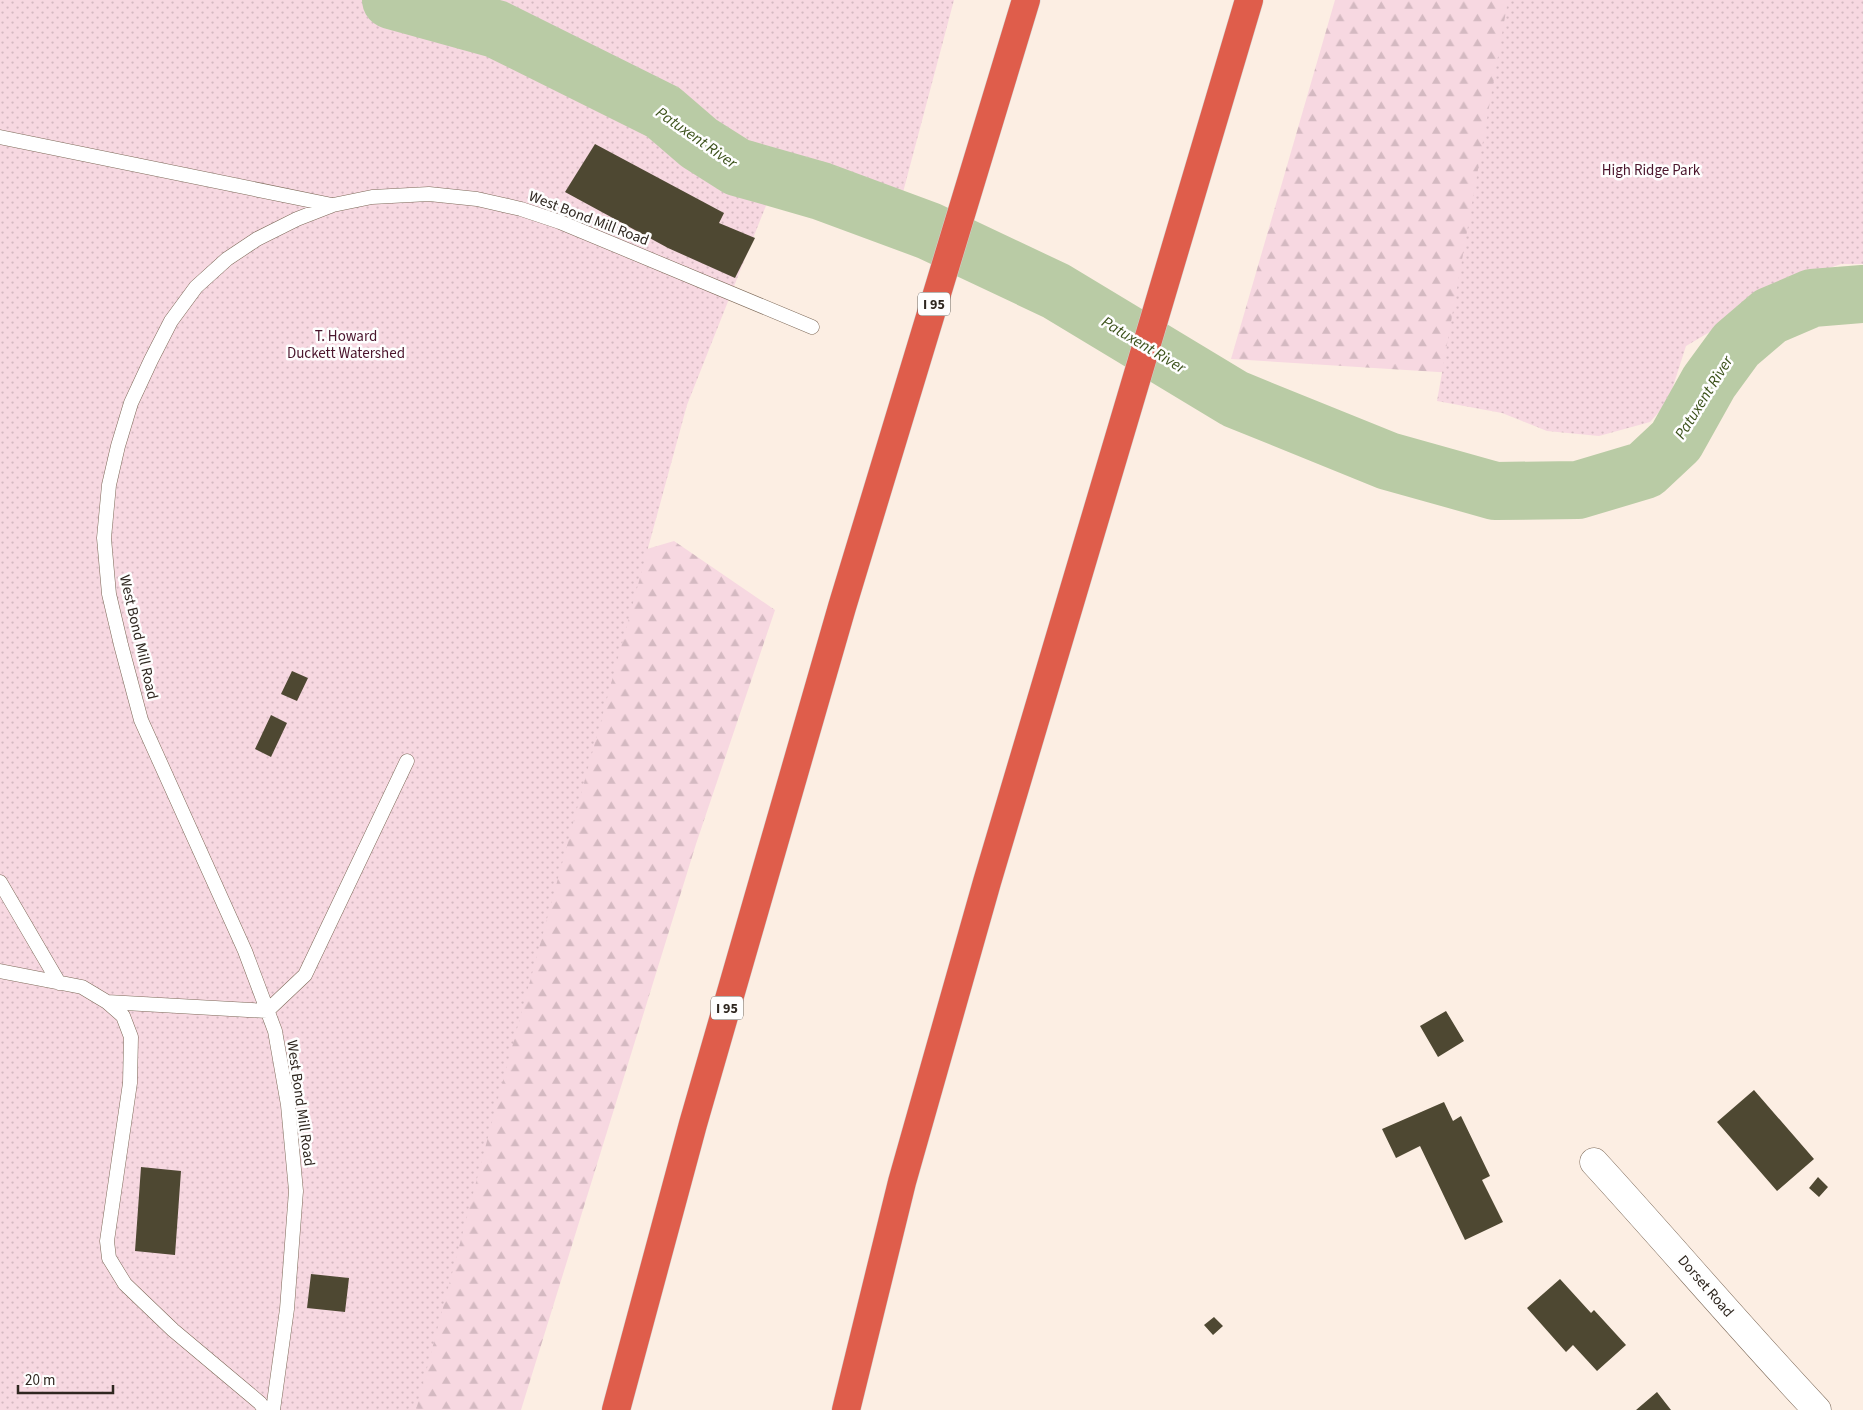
<svg xmlns="http://www.w3.org/2000/svg" width="1863" height="1410" font-family="'Source Sans 3',sans-serif">
  <defs>
    <pattern id="forest-firs" width="22" height="20" patternUnits="userSpaceOnUse" patternTransform="scale(1.25)"><rect width="22" height="20" fill="#f7d8e1"/><path d="M5 1l3.5 6h-7zM16 11l3.5 6h-7z" fill="#d4b9c1"/></pattern>
    <pattern id="park-dots" width="8" height="8" patternUnits="userSpaceOnUse" patternTransform="scale(1.25)"><rect width="8" height="8" fill="#f7d8e1"/><path d="M2 2h.1M6 6h.1" fill="none" stroke="#d4b9c1" stroke-width="1.8" stroke-linecap="round"/></pattern>
  </defs>
  <rect width="100%" height="100%" fill="#fceee3"/>
  <path fill="url(#forest-firs)" d="M 1335,0 L 1863,0 L 1613,383 L 1231,359 Z
    M 674,541 L 775,610 L 696,844 L 521,1410 L 269,1410 L 576,570 Z"/>
  <path fill="url(#park-dots)" d="M 0,0 L 954,0 L 893,230 L 769,198 L 687,405 L 502,1084 L 416,1410 L 0,1410 Z
    M 1508,0 L 1863,0 L 1863,264 L 1841,264 L 1783,284 L 1747,310 L 1686,346 L 1668,402 L 1650,422 L 1599,436 L 1547,431 L 1502,413 L 1437,401 Z"/>
  <g fill="none" stroke-linecap="round" stroke-linejoin="round">
    <path stroke="#b9cba5" stroke-width="58" d="M 391,0 L 496,29 L 663,112 L 699,143 L 737,167 L 821,191 L 929,231 L 1056,291 L 1235,399 L 1388,461 L 1495,491 L 1578,490 L 1645,470 L 1676,441 L 1709,382 L 1736,345 L 1770,316 L 1812,298 L 1863,294"/>
  </g>
  <path fill="#4e4832" d="M 595,144 L 724,213 L 719,223 L 755,238 L 735,278 L 668,248 L 565,192 Z
    M 292,671 L 308,678 L 297,701 L 281,694 Z
    M 271,715 L 287,723 L 271,757 L 255,749 Z
    M 1446,1011 L 1464,1041 L 1438,1057 L 1420,1026 Z
    M 1754,1090 L 1814,1159 L 1777,1191 L 1717,1122 Z
    M 1444,1102 L 1453,1121 L 1461,1116 L 1490,1176 L 1482,1180 L 1503,1222 L 1465,1240 L 1420,1146 L 1396,1158 L 1382,1129 Z
    M 141,1167 L 181,1171 L 175,1255 L 135,1251 Z
    M 1818,1177 L 1828,1187 L 1819,1197 L 1809,1188 Z
    M 311,1274 L 349,1278 L 345,1312 L 307,1308 Z
    M 1560,1279 L 1591,1313 L 1594,1310 L 1626,1345 L 1597,1371 L 1573,1345 L 1566,1352 L 1527,1308 Z
    M 1214,1317 L 1223,1326 L 1213,1335 L 1204,1325 Z
    M 1657,1392 L 1671,1410 L 1636,1410 Z"/>
  <g fill="none" stroke-linecap="round" stroke-linejoin="round">
    <defs>
      <path id="lane" d="M 0,137 L 332,205
        M 0,882 L 59,983
        M 0,971 L 82,987 L 107,1002 L 123,1016 L 131,1037 L 130,1083 L 107,1241 L 109,1258 L 125,1284 L 173,1330 L 260,1403 L 265,1410
        M 107,1002 L 267,1011 L 305,975 L 407,761
        M 273,1410 L 287,1309 L 296,1191 L 288,1105 L 275,1031 L 245,951 L 141,720 L 121,645 L 109,594 L 104,538 L 109,485 L 118,446 L 131,403 L 151,360 L 171,321 L 196,287 L 227,259 L 257,239 L 297,219 L 333,205 L 372,197 L 429,194 L 477,199 L 521,209 L 560,222 L 812,327"/>
      <path id="street" d="M 1594,1162 C 1669,1244 1741,1329 1817,1410"/>
      <path id="highway" d="M 616,1410 L 693,1124 L 842,607 L 1026,0
        M 846,1410 L 902,1182 L 987,882 L 1249,0"/>
    </defs>
    <use href="#lane" stroke="#7d6958" stroke-width="15"/>
    <use href="#street" stroke="#7d6958" stroke-width="29"/>
    <use href="#highway" stroke="#d1cfce" stroke-width="29"/>
    <use href="#lane" stroke="#fff" stroke-width="14"/>
    <use href="#street" stroke="#fff" stroke-width="28"/>
    <use href="#highway" stroke="#df5d4b" stroke-width="28"/>
  </g>
  <g text-anchor="middle" stroke-width="5" stroke-linejoin="round" paint-order="stroke">
    <g fill="#fefefe" stroke="#6d6863" stroke-width="1">
      <rect x="918" y="292.5" width="32" height="23" rx="4"/>
      <rect x="711" y="996.5" width="32" height="23" rx="4"/>
    </g>
    <g font-size="14" font-weight="bold" fill="#2f2720">
      <text x="934" y="309">I 95</text>
      <text x="727" y="1013">I 95</text>
    </g>
    <g font-size="15" fill="#4a152c" stroke="#fefefe">
      <text x="1651" y="175">High Ridge Park</text>
      <text x="346" y="341">T. Howard<tspan x="346" dy="17">Duckett Watershed</tspan></text>
    </g>
    <g font-size="15" fill="#2f2720" stroke="#fefefe">
      <text transform="translate(589 218) rotate(21)" y="5">West Bond Mill Road</text>
      <text transform="translate(139 637) rotate(77)" y="5">West Bond Mill Road</text>
      <text transform="translate(301 1103) rotate(82)" y="5">West Bond Mill Road</text>
      <text transform="translate(1706 1286) rotate(49)" y="5">Dorset Road</text>
    </g>
    <g font-size="16" font-style="italic" fill="#3b511a" stroke="#fefefe">
      <text transform="translate(697 137) rotate(35)" y="6">Patuxent River</text>
      <text transform="translate(1144 344) rotate(31)" y="6">Patuxent River</text>
      <text transform="translate(1703 397) rotate(-58)" y="6">Patuxent River</text>
    </g>
  </g>
  <path d="M18 1385v8h95v-8" fill="none" stroke="#2f2720" stroke-width="2.5"/>
  <text x="25" y="1385" font-size="15" fill="#2f2720" stroke="#fefefe" stroke-width="4" paint-order="stroke">20 m</text>
</svg>
